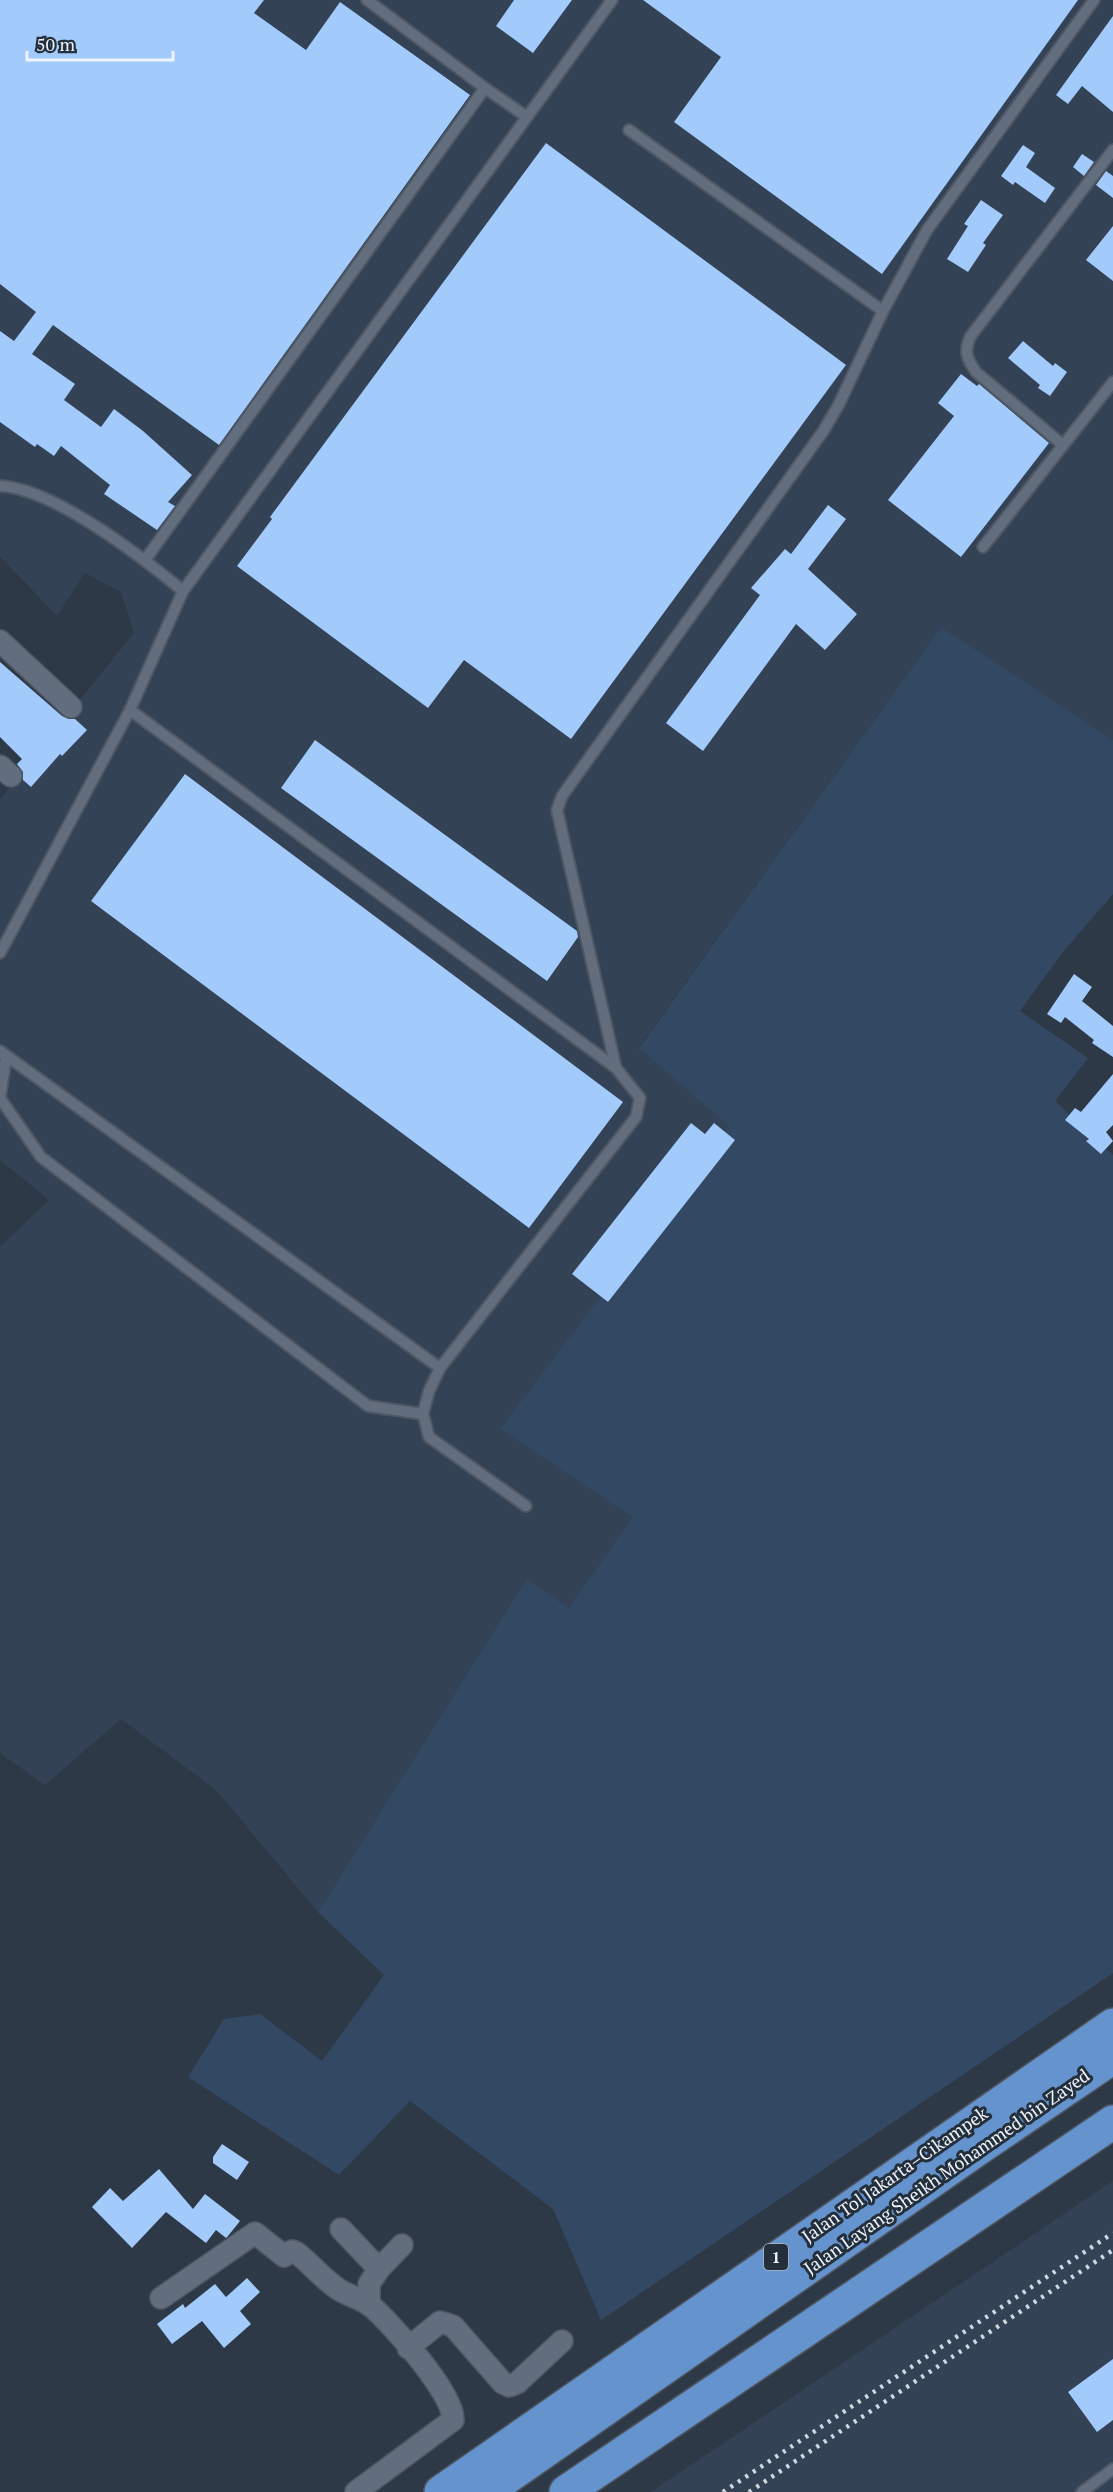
<svg xmlns="http://www.w3.org/2000/svg" width="1113" height="2492" font-family="'PT Serif',serif">
  <rect width="100%" height="100%" fill="#2e3947"/>
  <path fill="#334255" d="M 0,0 L 1113,0 L 1113,740 L 941,627 L 639,1047 L 730,1126 L 500,1429 L 632,1517 L 569,1608 L 525,1580 L 318,1912 L 216,1790 L 121,1719 L 45,1785 L 0,1753 L 0,1247 L 49,1200 L 0,1160 L 0,799 L 134,633 L 121,592 L 85,573 L 57,616 L 0,556 Z
    M 1113,2181 L 1113,2492 L 651,2492 Z"/>
  <path fill="#334862" d="M 941,627 L 1113,740 L 1113,894 L 1063,952 L 1020,1011 L 1088,1058 L 1055,1101 L 1113,1155 L 1113,1973 L 601,2320 L 553,2209 L 410,2101 L 339,2175 L 188,2077 L 224,2019 L 260,2014 L 322,2061 L 384,1975 L 318,1912 L 526,1579 L 569,1608 L 632,1517 L 500,1429 L 729,1126 L 639,1048 Z"/>
  <path fill="#a2cafb" d="M 0,0 L 264,0 L 254,13 L 306,50 L 340,2 L 470,95 L 219,445 L 53,325 L 32,354 L 75,384 L 64,400 L 101,427 L 114,409 L 143,431 L 192,475 L 168,502 L 175,506 L 157,530 L 104,494 L 110,485 L 61,446 L 54,456 L 37,444 L 35,447 L 0,422 L 0,331 L 14,341 L 36,312 L 0,284 Z
    M 514,0 L 572,0 L 533,53 L 496,26 Z
    M 643,0 L 1078,0 L 882,274 L 674,122 L 721,57 Z
    M 1113,16 L 1113,112 L 1082,86 L 1068,104 L 1056,95 Z
    M 546,143 L 846,365 L 571,739 L 464,660 L 428,708 L 237,566 L 272,519 L 270,517 Z
    M 1023,145 L 1035,153 L 1026,167 L 1055,188 L 1045,203 L 1015,182 L 1013,185 L 1001,176 Z
    M 1082,154 L 1094,162 L 1084,176 L 1073,167 Z
    M 1106,171 L 1113,176 L 1113,198 L 1096,185 Z
    M 981,200 L 1003,215 L 983,243 L 986,245 L 968,272 L 947,259 L 968,226 L 964,224 Z
    M 1113,226 L 1113,281 L 1086,260 Z
    M 1023,341 L 1053,366 L 1055,363 L 1067,372 L 1050,396 L 1038,388 L 1040,385 L 1008,358 Z
    M 961,374 L 977,386 L 979,384 L 1049,443 L 961,557 L 888,500 L 954,416 L 938,403 Z
    M 828,505 L 846,519 L 808,569 L 857,614 L 825,650 L 796,624 L 703,751 L 666,723 L 760,595 L 751,588 L 785,549 L 791,554 Z
    M 0,662 L 62,716 L 69,719 L 75,719 L 87,730 L 62,756 L 60,754 L 31,787 L 23,780 L 23,772 L 17,764 L 22,759 L 0,737 Z
    M 315,740 L 577,931 L 578,937 L 547,981 L 281,788 Z
    M 185,774 L 623,1102 L 529,1228 L 91,901 Z
    M 1074,974 L 1092,987 L 1082,1001 L 1113,1026 L 1113,1057 L 1092,1043 L 1094,1040 L 1065,1017 L 1061,1023 L 1047,1014 Z
    M 1113,1074 L 1113,1125 L 1106,1132 L 1113,1141 L 1101,1154 L 1086,1141 L 1089,1139 L 1065,1120 L 1075,1108 L 1081,1112 Z
    M 691,1123 L 705,1134 L 714,1123 L 735,1140 L 608,1302 L 572,1274 Z
    M 222,2144 L 249,2162 L 237,2180 L 213,2163 L 213,2157 Z
    M 159,2169 L 193,2209 L 205,2194 L 240,2221 L 228,2236 L 226,2238 L 216,2230 L 206,2243 L 166,2212 L 132,2248 L 92,2207 L 110,2188 L 123,2201 Z
    M 247,2278 L 260,2292 L 240,2311 L 251,2324 L 224,2348 L 202,2321 L 172,2344 L 157,2324 L 183,2304 L 185,2308 L 215,2284 L 226,2297 Z
    M 1113,2359 L 1113,2420 L 1097,2432 L 1068,2392 Z"/>
  <g fill="none" stroke-linecap="round" stroke-linejoin="round">
    <defs>
      <path id="service" d="M 485,88 L 527,117
        M 629,130 L 883,311
        M 1063,445 L 976,372 C 967,359 964,352 970,337 L 1113,150
        M 0,486 C 53,488 142,557 183,591
        M 983,547 L 1113,382
        M 145,560 L 485,88 L 367,0
        M 130,710 L 616,1068 L 640,1098 L 636,1117 L 440,1368 L 429,1391 L 423,1414 L 429,1437 L 526,1506
        M 0,953 L 130,710 L 183,591 L 612,0
        M 0,1051 L 440,1368
        M 6,1057 L 0,1098 L 41,1157 L 368,1406 L 423,1414
        M 616,1068 L 557,810 L 562,796 L 824,430 L 839,404 L 883,311 L 927,230 L 1094,0
        M 1082,2492 L 1113,2469"/>
      <path id="minor" d="M 0,641 L 71,707
        M 0,766 L 11,776
        M 341,2229 L 379,2269
        M 161,2298 L 255,2233 L 284,2256 L 292,2251 L 297,2253 C 311,2264 323,2279 338,2289 C 348,2296 361,2298 371,2306 C 391,2323 455,2395 453,2420 L 356,2492
        M 369,2305 L 369,2284 L 379,2269 L 402,2245
        M 408,2348 L 440,2322 L 453,2326 L 503,2383 L 509,2386 L 517,2383 L 562,2341"/>
      <path id="motorway" d="M 441,2492 L 1113,2025
        M 486,2492 L 979,2148 L 1113,2057
        M 566,2492 L 1113,2122"/>
    </defs>
    <use href="#service" stroke="#4e5763" stroke-width="14"/>
    <use href="#minor" stroke="#4e5763" stroke-width="24"/>
    <use href="#motorway" stroke="#4e5763" stroke-width="36"/>
    <use href="#service" stroke="#626e7d" stroke-width="10"/>
    <use href="#minor" stroke="#626e7d" stroke-width="21"/>
    <use href="#motorway" stroke="#6493ce" stroke-width="33"/>
    <path stroke="#d0d8e1" stroke-width="4.5" stroke-dasharray="3 6" stroke-linecap="butt" d="M 723,2492 L 1113,2233
      M 749,2492 L 1113,2250"/>
  </g>
  <g text-anchor="middle" stroke-width="6" stroke-linejoin="round" paint-order="stroke">
    <rect fill="#242f3c" stroke="#b1b9c3" stroke-width="1.5" x="764" y="2244" width="24" height="26" rx="4.5"/>
    <g font-size="16" font-weight="bold" fill="#edf4fd">
      <text x="776" y="2263">1</text>
    </g>
    <g font-size="18" fill="#edf4fd" stroke="#242f3c">
      <text transform="translate(947 2172) rotate(-35)" y="6">Jalan Layang Sheikh Mohammed bin Zayed</text>
      <text transform="translate(895 2175) rotate(-35)" y="6">Jalan Tol Jakarta–Cikampek</text>
    </g>
  </g>
  <path d="M27 51v9h146v-9" fill="none" stroke="#edf4fd" stroke-width="3"/>
  <text x="36" y="51" font-size="18" fill="#edf4fd" stroke="#242f3c" stroke-width="4.5" paint-order="stroke">50 m</text>
</svg>
